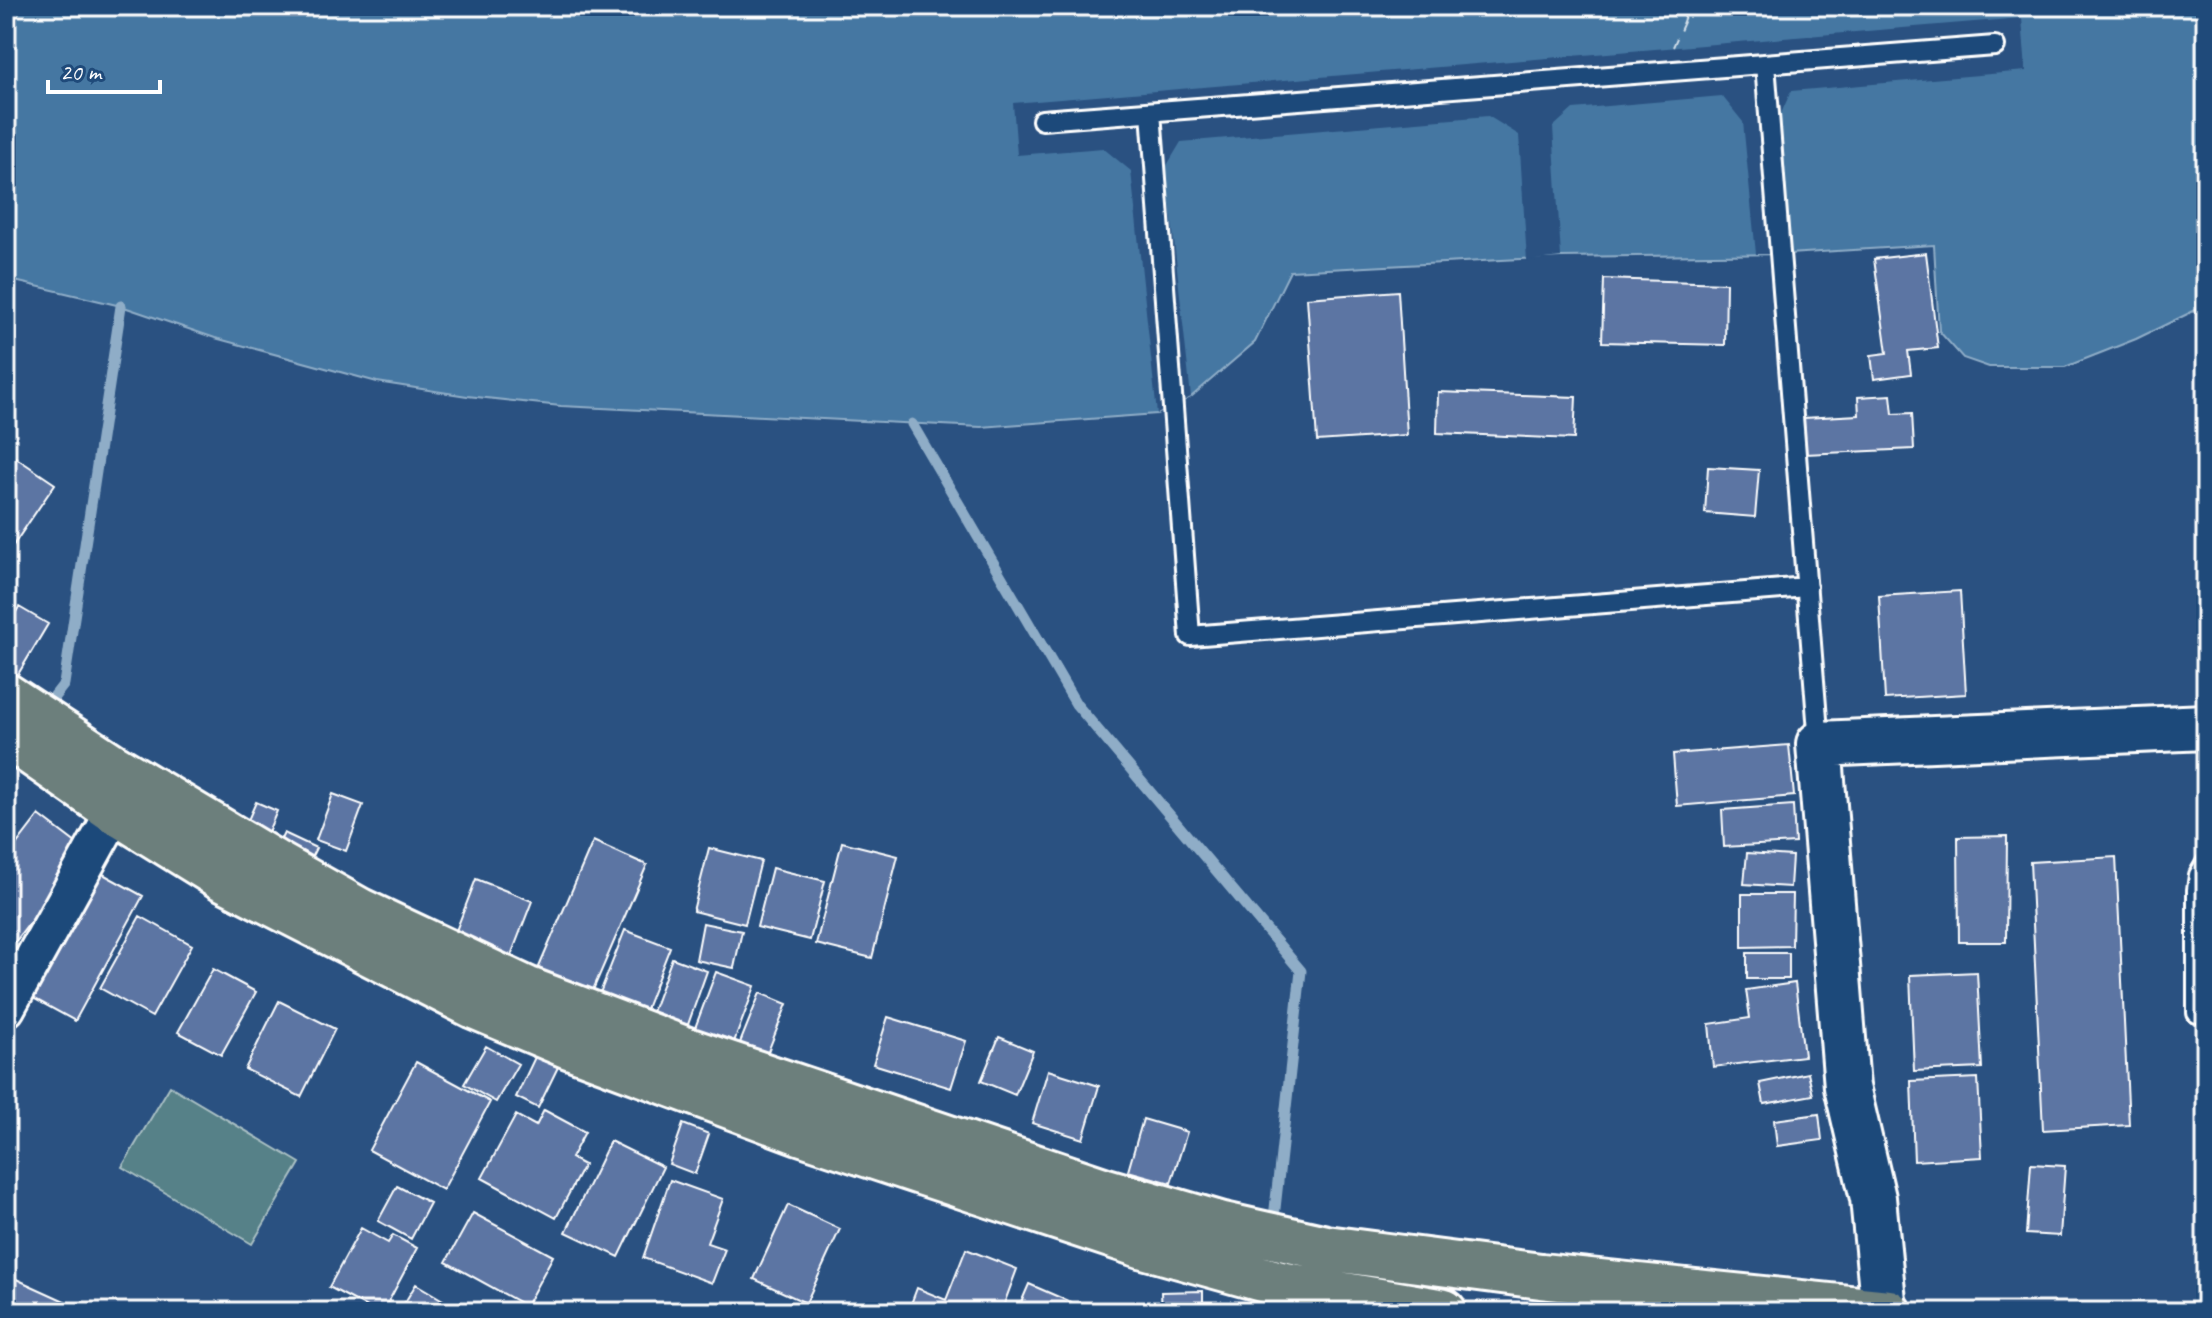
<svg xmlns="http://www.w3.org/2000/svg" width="2212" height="1318" font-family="Caveat,sans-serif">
  <rect width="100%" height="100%" fill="#2a5181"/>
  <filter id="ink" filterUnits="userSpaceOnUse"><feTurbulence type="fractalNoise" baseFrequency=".0125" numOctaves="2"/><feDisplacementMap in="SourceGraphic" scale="16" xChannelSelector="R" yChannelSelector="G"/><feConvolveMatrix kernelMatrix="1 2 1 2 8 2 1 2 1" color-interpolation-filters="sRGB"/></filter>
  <g filter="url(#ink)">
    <path fill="#568188" stroke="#aac0c4" stroke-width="2" d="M 170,1086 L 300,1163 L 252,1244 L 122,1167 Z"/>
    <path fill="#4577a2" stroke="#8fadc7" stroke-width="2" d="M 6,6 L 2206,6 L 2206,305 L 2136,339 L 2065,367 L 1989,367 L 1963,358 L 1939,331 L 1934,245 L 1788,254 L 1561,257 L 1290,271 L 1255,342 L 1191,397 L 1157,414 L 981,427 L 561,406 L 467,396 L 377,382 L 215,338 L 121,306 L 6,279 Z"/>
    <path fill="#2a5181" d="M 2022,18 L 2026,71 L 1791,91 L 1775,127 L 1788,254 L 1756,254 L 1743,122 L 1722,96 L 1573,109 L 1553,127 L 1561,257 L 1527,261 L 1519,135 L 1488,116 L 1181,142 L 1166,167 L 1191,397 L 1157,414 L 1131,171 L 1103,148 L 1017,155 L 1013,103 Z"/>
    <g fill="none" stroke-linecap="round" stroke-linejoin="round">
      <path stroke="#8fadc7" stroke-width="11" d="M 912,424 L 1076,704 L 1301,971 L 1273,1227
        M 43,711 L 64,684 L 121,306
        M 1274,1312 L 1275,1292"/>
      <path stroke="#d0dde8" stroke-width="2" stroke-dasharray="10 8" stroke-linecap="butt" d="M 1682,24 L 1689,6
        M 1673,47 L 1691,6"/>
    </g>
    <path fill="#5c74a3" stroke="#fff" stroke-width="2" d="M 1926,253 L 1938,348 L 1908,351 L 1911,374 L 1874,379 L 1871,355 L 1887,353 L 1874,259 Z
      M 1604,279 L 1726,283 L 1725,345 L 1602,342 Z
      M 1398,291 L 1407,435 L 1317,441 L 1307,298 Z
      M 1438,392 L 1576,397 L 1574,439 L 1437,433 Z
      M 1891,395 L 1893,414 L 1912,413 L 1914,449 L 1805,454 L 1803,418 L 1859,415 L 1858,397 Z
      M 6,451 L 55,484 L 6,556 Z
      M 1708,467 L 1759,470 L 1755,517 L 1705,513 Z
      M 1960,591 L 1966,694 L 1885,699 L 1879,596 Z
      M 19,607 L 48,624 L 14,681 L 6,676 L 6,628 Z
      M 1789,745 L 1794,796 L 1677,806 L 1673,754 Z
      M 333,794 L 363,805 L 346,851 L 316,840 Z
      M 256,802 L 277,811 L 265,839 L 244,829 Z
      M 1793,805 L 1795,843 L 1724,847 L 1722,810 Z
      M 39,815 L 85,850 L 6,954 L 6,858 Z
      M 284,833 L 316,848 L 308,864 L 276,849 Z
      M 2007,836 L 2006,942 L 1959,942 L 1958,837 Z
      M 593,841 L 647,865 L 590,997 L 536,974 Z
      M 842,842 L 898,856 L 872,958 L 816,944 Z
      M 709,848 L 761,861 L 745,924 L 693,911 Z
      M 1747,853 L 1792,856 L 1790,887 L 1744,884 Z
      M 2116,857 L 2129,1125 L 2043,1130 L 2030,862 Z
      M 92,868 L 143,896 L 75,1021 L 24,993 Z
      M 772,868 L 825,881 L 810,940 L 757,927 Z
      M 476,879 L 532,901 L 510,958 L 454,936 Z
      M 1742,894 L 1793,894 L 1792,946 L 1742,947 Z
      M 140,916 L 192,945 L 152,1017 L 100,988 Z
      M 703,923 L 742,931 L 734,968 L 696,960 Z
      M 625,930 L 670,947 L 645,1011 L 600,993 Z
      M 1747,953 L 1789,953 L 1789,979 L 1747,979 Z
      M 672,958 L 707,971 L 685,1033 L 649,1020 Z
      M 213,969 L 256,992 L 221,1055 L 178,1032 Z
      M 716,972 L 755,986 L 731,1050 L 692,1036 Z
      M 1977,972 L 1982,1068 L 1914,1071 L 1910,975 Z
      M 1795,983 L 1804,1056 L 1713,1067 L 1709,1024 L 1750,1018 L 1746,990 Z
      M 760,993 L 787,1004 L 765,1059 L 738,1048 Z
      M 279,1001 L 335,1029 L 301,1097 L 245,1069 Z
      M 888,1017 L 966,1041 L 951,1088 L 873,1064 Z
      M 999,1037 L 1033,1051 L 1015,1095 L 981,1081 Z
      M 486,1046 L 518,1064 L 496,1102 L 464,1084 Z
      M 535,1057 L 558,1067 L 538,1108 L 516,1097 Z
      M 416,1062 L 490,1102 L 443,1190 L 369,1150 Z
      M 1048,1070 L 1099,1086 L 1083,1139 L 1032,1123 Z
      M 1808,1073 L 1813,1095 L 1764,1104 L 1760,1083 Z
      M 1978,1078 L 1982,1157 L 1914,1161 L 1911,1081 Z
      M 544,1110 L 585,1132 L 571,1158 L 584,1165 L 556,1218 L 482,1178 L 516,1115 L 536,1126 Z
      M 1819,1114 L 1822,1140 L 1777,1146 L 1774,1120 Z
      M 1143,1119 L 1187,1132 L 1171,1183 L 1128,1171 Z
      M 683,1124 L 709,1134 L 695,1174 L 669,1164 Z
      M 610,1141 L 663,1167 L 619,1257 L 566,1232 Z
      M 2031,1164 L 2065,1166 L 2060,1236 L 2026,1234 Z
      M 670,1180 L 723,1199 L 707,1243 L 725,1249 L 712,1283 L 643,1258 Z
      M 397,1186 L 430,1203 L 411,1239 L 378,1221 Z
      M 788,1205 L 840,1229 L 806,1303 L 754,1279 Z
      M 473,1213 L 553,1256 L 526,1306 L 446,1262 Z
      M 361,1228 L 388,1243 L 393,1235 L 417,1248 L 383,1312 L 376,1312 L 329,1287 Z
      M 966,1249 L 1017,1269 L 1001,1312 L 908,1312 L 917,1288 L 946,1300 Z
      M 14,1278 L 80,1308 L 78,1312 L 6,1312 L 6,1295 Z
      M 416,1284 L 463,1312 L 399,1312 Z
      M 1029,1284 L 1093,1312 L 1017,1312 Z
      M 1203,1291 L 1203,1312 L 1162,1312 L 1161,1292 Z"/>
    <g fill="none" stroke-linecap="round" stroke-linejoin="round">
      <defs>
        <path id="service" d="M 1765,64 L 1819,744
          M 1151,112 L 1190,636 L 1807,587
          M 1042,120 L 1995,46
          M 2197,1013 L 2197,890 L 2199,875 L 2206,863"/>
        <path id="minor" d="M 6,1008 L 115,811"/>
        <path id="tertiary" d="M 1884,1311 L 1873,1198 L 1847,1087 L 1819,744 L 2206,727"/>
        <path id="trunk" d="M 6,696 L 111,765 L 273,862 L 360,911 L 526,989 L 687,1050 L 1103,1190 L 1223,1225 L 1326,1248 L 1541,1276 L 1888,1312
          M 6,735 L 115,811 L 223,878 L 474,1006 L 569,1046 L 800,1132 L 1144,1246 L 1280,1284 L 1444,1312"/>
      </defs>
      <use href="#service" stroke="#fff" stroke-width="24"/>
      <use href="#minor" stroke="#fff" stroke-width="42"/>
      <use href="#tertiary" stroke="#fff" stroke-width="50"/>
      <use href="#trunk" stroke="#fff" stroke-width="50"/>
      <use href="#service" stroke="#1f4a7a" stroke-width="18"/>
      <use href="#minor" stroke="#1f4a7a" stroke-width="36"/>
      <use href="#tertiary" stroke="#1f4a7a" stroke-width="44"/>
      <use href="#trunk" stroke="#6c7f7c" stroke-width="44"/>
    </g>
  </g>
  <rect width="2212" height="1318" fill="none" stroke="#1f4a7a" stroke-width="32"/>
  <rect x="16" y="16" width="2180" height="1286" fill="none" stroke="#fff" stroke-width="3" filter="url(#ink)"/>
  <path d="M48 80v12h112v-12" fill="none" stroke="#ffffff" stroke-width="4"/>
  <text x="60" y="80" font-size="24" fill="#ffffff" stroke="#1f4a7a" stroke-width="6" paint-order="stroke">20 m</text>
</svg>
